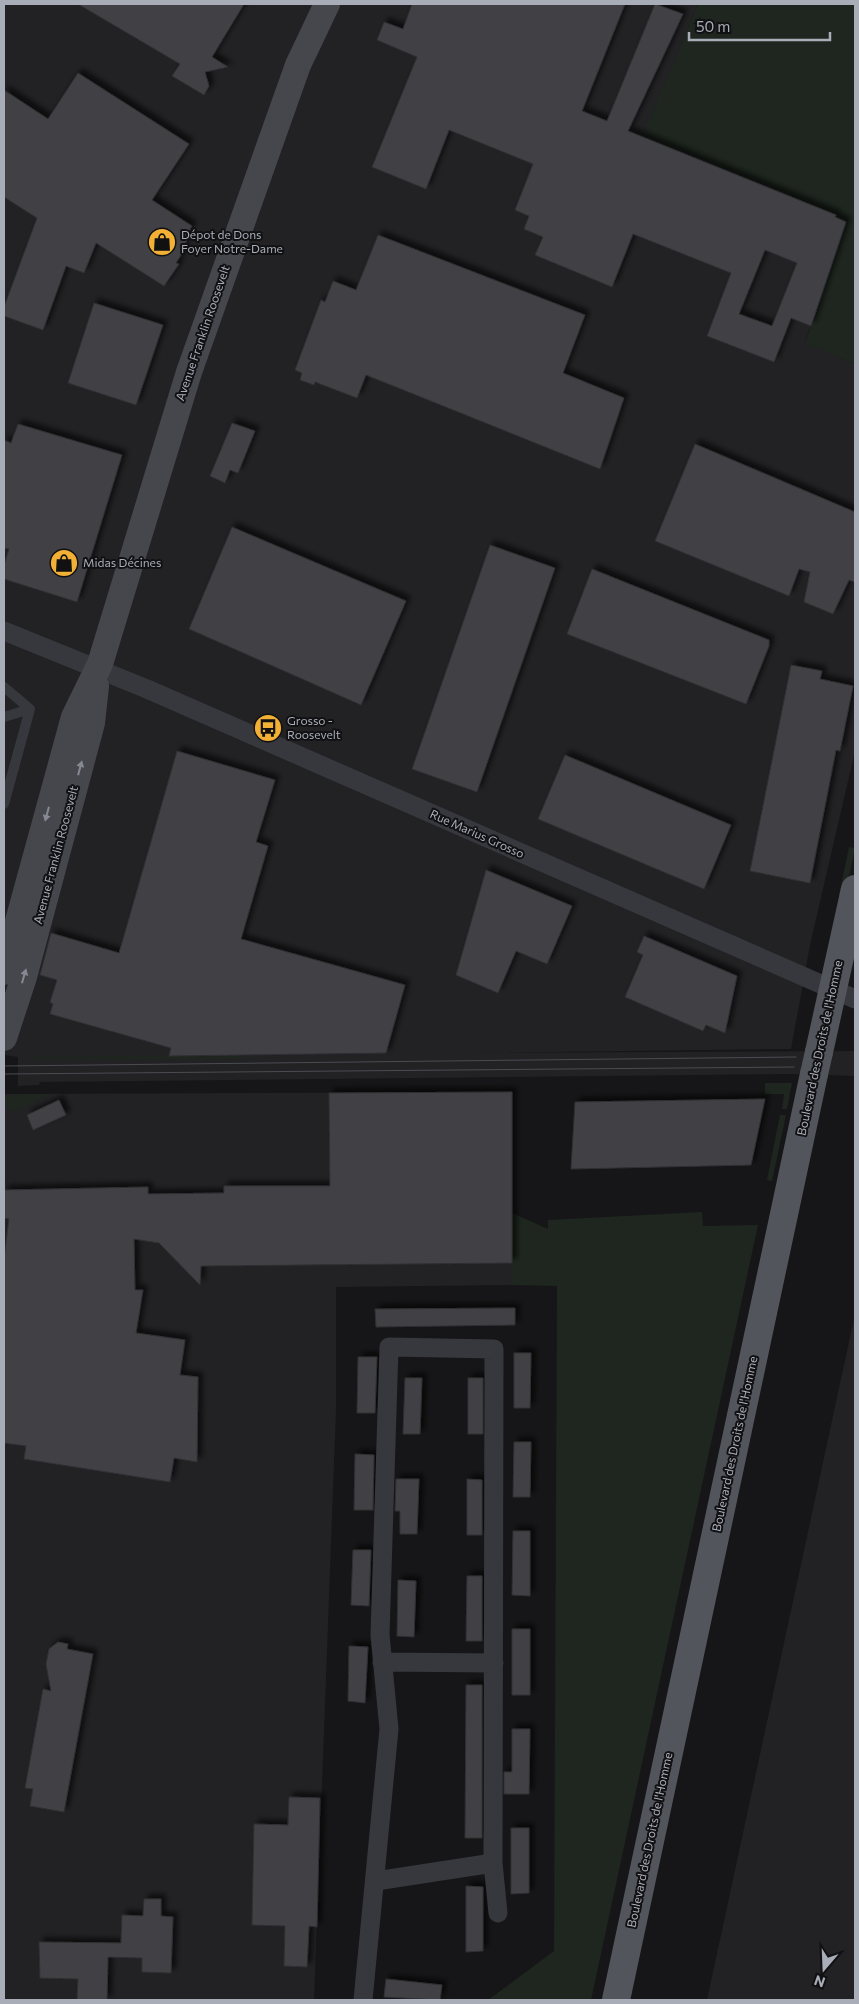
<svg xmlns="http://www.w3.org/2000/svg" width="859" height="2004" font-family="Commissioner,sans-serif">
  <defs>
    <filter id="shadow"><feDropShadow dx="4.5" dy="-4.5" stdDeviation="2.5" flood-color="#0009"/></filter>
  </defs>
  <rect width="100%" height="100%" fill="#161618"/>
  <path fill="#222225" d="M 4,4 L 698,4 L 643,137 L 836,215 L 835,217 L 846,222 L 805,342 L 855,364 L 855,751 L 810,945 L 791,1049 L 468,1053 L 855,1051 L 855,1076 L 792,1074 L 40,1082 L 39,1085 L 18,1086 L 18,1057 L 4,1055 Z
    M 512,1092 L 512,1285 L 336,1287 L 336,1409 L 314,2000 L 4,2000 L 4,1094 Z
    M 855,1314 L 855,2000 L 707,2000 Z"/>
  <path fill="#1e261f" d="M 698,4 L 855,4 L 855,364 L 805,343 L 846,222 L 835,217 L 836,215 L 642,137 Z
    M 849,847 L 855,848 L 845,896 L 839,895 Z
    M 244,1055 L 243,1059 L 38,1060 L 24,1057 Z
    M 765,1083 L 792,1083 L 787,1109 L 782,1109 L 784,1094 L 765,1094 Z
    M 21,1094 L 50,1094 L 17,1110 L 4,1110 L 4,1097 Z
    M 780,1115 L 786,1115 L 772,1181 L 767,1180 Z
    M 702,1212 L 703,1226 L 758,1225 L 591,2000 L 488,2000 L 554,1951 L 557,1286 L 512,1285 L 512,1213 L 548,1229 L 548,1220 Z"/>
  <path fill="#404145" stroke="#303034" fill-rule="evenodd" filter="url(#shadow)" d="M 78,4 L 244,4 L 212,57 L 228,67 L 205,72 L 209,86 L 204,95 L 172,76 L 180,64 Z
    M 412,4 L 625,4 L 582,111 L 607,121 L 655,4 L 683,14 L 628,131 L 836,215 L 835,217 L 846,222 L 811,326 L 791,318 L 774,362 L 707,336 L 731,273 L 633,234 L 612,287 L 535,255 L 543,237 L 524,229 L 529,216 L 515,210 L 533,164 L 449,130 L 426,189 L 372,167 L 417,57 L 377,40 L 384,22 L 403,29 ZM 765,250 L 797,263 L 772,326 L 739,314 Z
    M 78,73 L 189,144 L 152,200 L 192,226 L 185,238 L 188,239 L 181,250 L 183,252 L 176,263 L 179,264 L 164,286 L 96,243 L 84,273 L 66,266 L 43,330 L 4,316 L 4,307 L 37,218 L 4,197 L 4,90 L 48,119 Z
    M 378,235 L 585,315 L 563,373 L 624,398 L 600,469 L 366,375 L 357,398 L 315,382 L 314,385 L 300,380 L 302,373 L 295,370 L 321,300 L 325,302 L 333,281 L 356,290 Z
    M 94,303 L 163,325 L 136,405 L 68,383 Z
    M 232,423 L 255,431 L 238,473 L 230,470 L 225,483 L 210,476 Z
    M 18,424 L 122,455 L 77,602 L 4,579 L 4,565 L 9,549 L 4,548 L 4,440 L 11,443 Z
    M 695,444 L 855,512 L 855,582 L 849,580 L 833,614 L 804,602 L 810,572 L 799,569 L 789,596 L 655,541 Z
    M 232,527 L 406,601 L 361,705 L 189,629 Z
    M 490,545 L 555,568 L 477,792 L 412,769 Z
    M 592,569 L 769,640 L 769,646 L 746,704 L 567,634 Z
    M 791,665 L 822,671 L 820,679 L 853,686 L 840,751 L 836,750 L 810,883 L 750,871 Z
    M 177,751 L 275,780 L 256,842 L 268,846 L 241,939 L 405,985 L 386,1053 L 169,1056 L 171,1048 L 50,1014 L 53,1004 L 50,1002 L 57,980 L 40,975 L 51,933 L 119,953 Z
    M 565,755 L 731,825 L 704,889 L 538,819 Z
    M 486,870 L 572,906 L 547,964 L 516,951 L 498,993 L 456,975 Z
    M 644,936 L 737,976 L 725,1033 L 706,1025 L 703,1031 L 625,997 L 643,955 L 637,952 Z
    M 512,1092 L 512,1263 L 201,1266 L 200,1285 L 159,1243 L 134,1239 L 135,1290 L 143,1290 L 136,1333 L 185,1340 L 180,1375 L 198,1377 L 197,1462 L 174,1458 L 170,1482 L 24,1459 L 26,1446 L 4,1443 L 4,1258 L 9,1219 L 4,1218 L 4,1190 L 148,1187 L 148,1194 L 224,1193 L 224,1186 L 330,1186 L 329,1093 Z
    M 765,1099 L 751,1165 L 571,1169 L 575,1102 Z
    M 59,1100 L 66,1115 L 33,1130 L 27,1115 Z
    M 515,1308 L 515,1325 L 376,1327 L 375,1309 Z
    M 514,1353 L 531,1353 L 530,1408 L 514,1408 Z
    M 358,1357 L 377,1357 L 375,1413 L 357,1413 Z
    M 405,1378 L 422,1378 L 420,1434 L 403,1434 Z
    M 468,1378 L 483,1378 L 483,1434 L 468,1434 Z
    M 514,1442 L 531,1442 L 530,1497 L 513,1497 Z
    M 355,1454 L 374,1455 L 373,1510 L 354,1510 Z
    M 396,1479 L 419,1479 L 417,1534 L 400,1534 L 400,1511 L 395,1511 Z
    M 467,1479 L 482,1480 L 482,1535 L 467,1535 Z
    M 513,1531 L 530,1531 L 530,1596 L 512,1595 Z
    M 353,1550 L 371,1550 L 369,1606 L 351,1605 Z
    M 467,1576 L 482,1576 L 482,1641 L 466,1641 Z
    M 398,1580 L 416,1581 L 414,1637 L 397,1636 Z
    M 512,1629 L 530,1629 L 530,1695 L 512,1695 Z
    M 58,1642 L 68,1644 L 67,1649 L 93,1654 L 64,1812 L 30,1806 L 33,1789 L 25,1788 L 43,1689 L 51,1691 L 46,1664 L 49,1649 Z
    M 349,1646 L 368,1647 L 365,1703 L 348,1701 Z
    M 466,1685 L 482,1685 L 482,1838 L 465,1838 Z
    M 512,1729 L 530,1729 L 529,1794 L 504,1794 L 504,1772 L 512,1772 Z
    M 289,1797 L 320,1798 L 317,1927 L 309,1926 L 307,1967 L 284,1966 L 285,1926 L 252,1925 L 254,1824 L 288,1825 Z
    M 511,1828 L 529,1828 L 529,1893 L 511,1894 Z
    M 466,1886 L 483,1887 L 483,1951 L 466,1952 Z
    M 144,1899 L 161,1899 L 161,1916 L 173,1917 L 171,1973 L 142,1972 L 142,1958 L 108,1957 L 107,2000 L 77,2000 L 78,1979 L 40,1978 L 39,1942 L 121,1943 L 122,1915 L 143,1916 Z
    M 386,1979 L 442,1985 L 440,2000 L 384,1997 Z"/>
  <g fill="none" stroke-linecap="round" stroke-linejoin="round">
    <path stroke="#37383d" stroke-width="10" d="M 4,687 L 30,709 L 4,804
      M 4,717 L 30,709"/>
    <path stroke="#37383d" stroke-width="19" d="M 4,631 L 147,689 L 855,999
      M 382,1662 L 494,1663
      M 493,1863 L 498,1913
      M 363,2000 L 389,1729 L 380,1635 L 389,1347 L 494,1349 L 493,1863 L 376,1881"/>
    <path stroke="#45474d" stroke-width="26" d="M 4,972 L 74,717 L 100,664 L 189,372 L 298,65 L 327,4
      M 4,1038 L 24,977 L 92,723 L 96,686"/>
    <path stroke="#53555c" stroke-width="28" d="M 819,1052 L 855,889
      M 616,2000 L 814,1074"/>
    <path stroke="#4a4c52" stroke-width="1" d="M 4,1066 L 796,1057
      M 4,1074 L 794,1067"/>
    <path stroke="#53555c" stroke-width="28" d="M 814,1074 L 819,1052"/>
  </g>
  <defs><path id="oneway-solid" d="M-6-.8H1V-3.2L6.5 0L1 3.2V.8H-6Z" transform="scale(1.25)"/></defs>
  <g fill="#858993">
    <use href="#oneway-solid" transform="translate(80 768) rotate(-75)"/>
    <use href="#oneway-solid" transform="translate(47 814) rotate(105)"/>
    <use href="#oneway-solid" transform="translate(24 976) rotate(-74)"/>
  </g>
  <defs>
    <symbol id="shop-disc" viewBox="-11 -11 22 22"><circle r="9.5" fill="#f2b134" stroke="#111113"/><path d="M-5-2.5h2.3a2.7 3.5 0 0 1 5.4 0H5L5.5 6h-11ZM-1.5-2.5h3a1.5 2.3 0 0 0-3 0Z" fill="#111"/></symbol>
    <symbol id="bus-disc" viewBox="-11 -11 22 22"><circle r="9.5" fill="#f2b134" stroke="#111113"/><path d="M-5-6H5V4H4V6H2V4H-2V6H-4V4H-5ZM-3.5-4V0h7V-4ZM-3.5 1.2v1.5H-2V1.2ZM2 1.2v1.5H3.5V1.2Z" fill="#111"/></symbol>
  </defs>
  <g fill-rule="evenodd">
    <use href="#shop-disc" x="146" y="226" width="32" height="32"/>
    <use href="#shop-disc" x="48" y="547" width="32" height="32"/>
    <use href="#bus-disc" x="252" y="712" width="32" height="32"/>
  </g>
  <g text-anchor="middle" stroke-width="4" stroke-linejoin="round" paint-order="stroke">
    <g font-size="12" fill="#a8adb8" stroke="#111113" text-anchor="start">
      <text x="181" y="239">Dépot de Dons<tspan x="181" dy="14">Foyer Notre-Dame</tspan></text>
      <text x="83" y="567">Midas Décines</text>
      <text x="287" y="725">Grosso -<tspan x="287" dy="14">Roosevelt</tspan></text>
    </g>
    <g font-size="12" fill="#a8adb8" stroke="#111113">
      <text transform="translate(203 333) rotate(-71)" y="4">Avenue Franklin Roosevelt</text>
      <text transform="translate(477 834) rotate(24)" y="4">Rue Marius Grosso</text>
      <text transform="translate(56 855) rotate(-75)" y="4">Avenue Franklin Roosevelt</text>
      <text transform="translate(820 1048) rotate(-78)" y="4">Boulevard des Droits de l'Homme</text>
      <text transform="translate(735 1444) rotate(-78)" y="4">Boulevard des Droits de l'Homme</text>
      <text transform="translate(650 1840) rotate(-78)" y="4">Boulevard des Droits de l'Homme</text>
    </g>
  </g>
  <rect width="859" height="2004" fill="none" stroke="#a8adb8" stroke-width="10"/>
  <g transform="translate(824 1969) rotate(199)" stroke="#111113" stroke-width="4" paint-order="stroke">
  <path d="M0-4L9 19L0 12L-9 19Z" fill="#a8adb8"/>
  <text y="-8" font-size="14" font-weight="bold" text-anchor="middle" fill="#a8adb8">N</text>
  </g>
  <path d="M689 32v8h141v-8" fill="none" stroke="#a8adb8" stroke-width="2.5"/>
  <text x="696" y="32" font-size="15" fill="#a8adb8" stroke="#111113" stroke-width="4" paint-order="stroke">50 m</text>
</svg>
